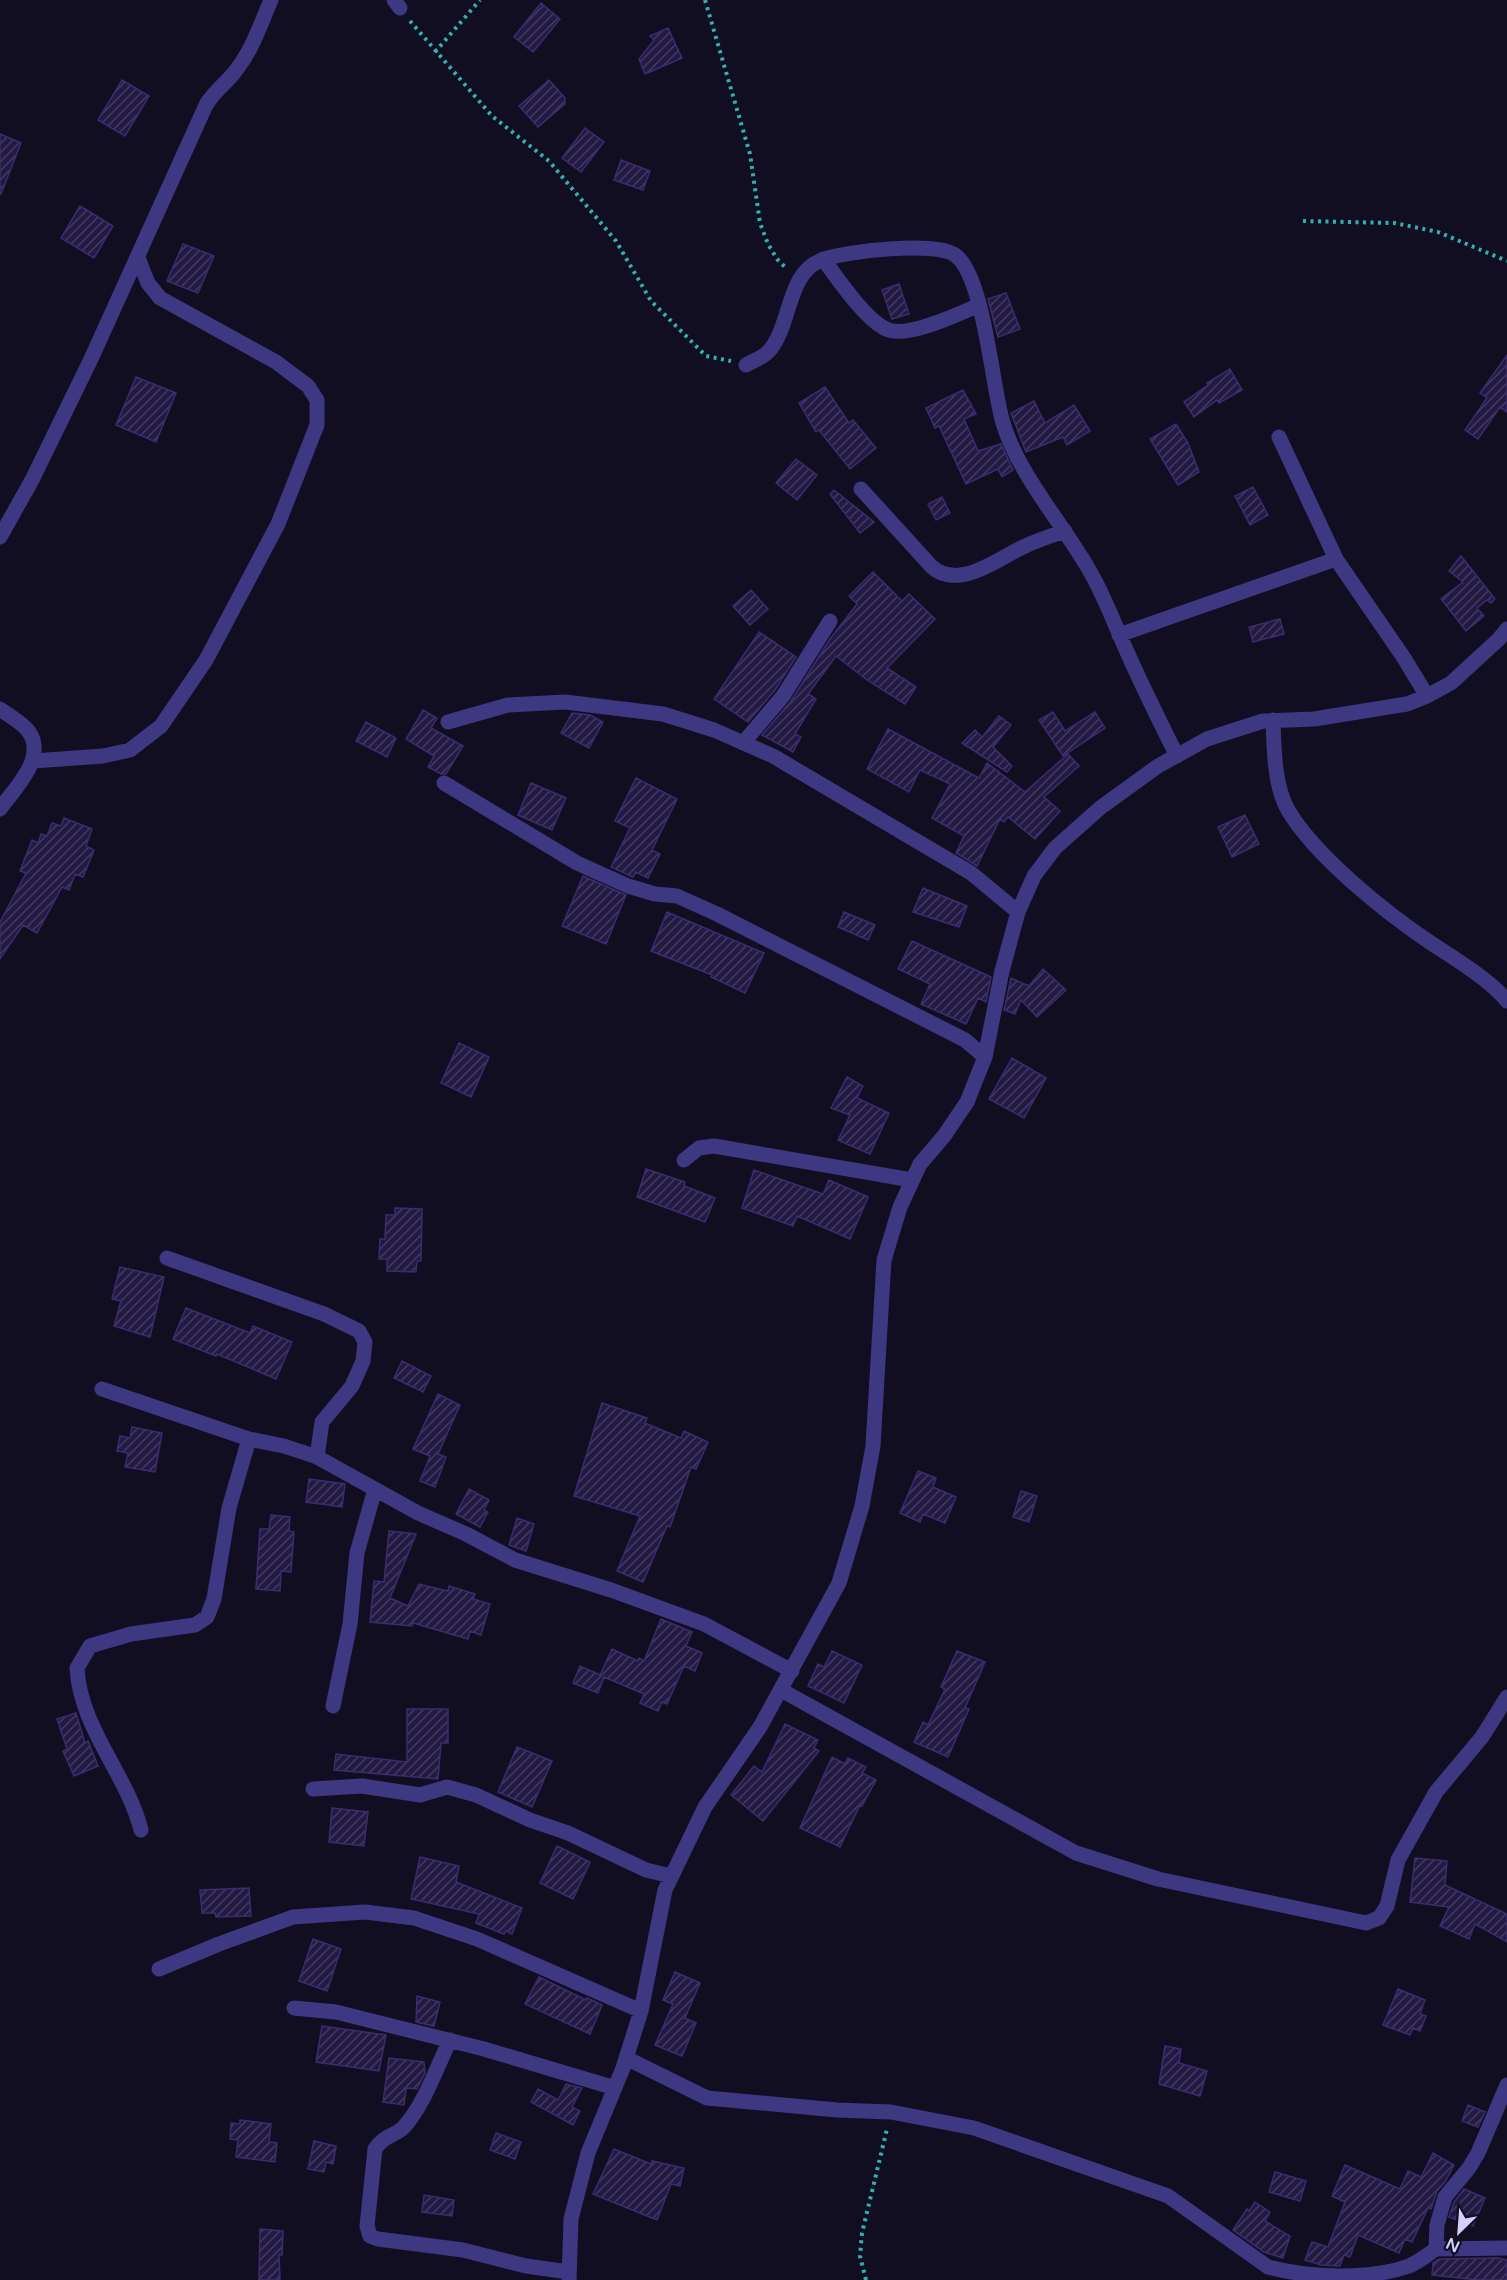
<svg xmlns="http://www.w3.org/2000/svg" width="1507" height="2280" font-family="'Varela Round',sans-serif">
  <defs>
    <pattern id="building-hatch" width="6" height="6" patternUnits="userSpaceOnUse" patternTransform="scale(1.5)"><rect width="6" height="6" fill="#231a43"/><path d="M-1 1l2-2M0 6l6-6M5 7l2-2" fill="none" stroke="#423a5f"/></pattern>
  </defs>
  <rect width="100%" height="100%" fill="#120e22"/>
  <path fill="url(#building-hatch)" stroke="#3a2c6f" stroke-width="1.5" d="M 541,3 L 560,19 L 533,52 L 514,37 Z
    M 668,28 L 682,58 L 645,74 L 639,59 L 654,40 L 650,36 Z
    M 122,80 L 149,96 L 125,136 L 98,120 Z
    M 549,80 L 565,98 L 565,104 L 538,127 L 519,106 Z
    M 585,128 L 604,142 L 581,172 L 562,158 Z
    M 0,134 L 21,143 L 1,194 L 0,194 Z
    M 621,160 L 650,171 L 643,190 L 614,180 Z
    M 80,206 L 113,226 L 94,258 L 61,238 Z
    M 183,244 L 214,256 L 198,293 L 167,281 Z
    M 899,284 L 909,314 L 892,319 L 882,290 Z
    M 1006,293 L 1020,329 L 998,337 L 988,299 Z
    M 1507,355 L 1507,412 L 1500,407 L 1478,439 L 1465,430 L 1487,398 L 1480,393 Z
    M 1230,369 L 1242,390 L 1219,403 L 1217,400 L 1194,417 L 1184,402 L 1208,385 L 1207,383 Z
    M 136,377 L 176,393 L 156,442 L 116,425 Z
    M 825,387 L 849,423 L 853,420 L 876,448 L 850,469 L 819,430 L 816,432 L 799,403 Z
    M 963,390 L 976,414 L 964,419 L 978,451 L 1001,444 L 1013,470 L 1002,477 L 998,469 L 966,484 L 939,426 L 935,428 L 926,408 Z
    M 1034,401 L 1045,423 L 1074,405 L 1090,431 L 1067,445 L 1063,437 L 1026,452 L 1011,413 Z
    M 1176,424 L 1188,443 L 1199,472 L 1178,485 L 1150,439 Z
    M 796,459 L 817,475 L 797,500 L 776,483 Z
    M 1253,487 L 1268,515 L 1250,525 L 1235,496 Z
    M 834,490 L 874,522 L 860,533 L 830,494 Z
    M 942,497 L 950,513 L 936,520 L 928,504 Z
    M 1461,556 L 1495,599 L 1491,603 L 1487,600 L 1477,608 L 1484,616 L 1466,631 L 1441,599 L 1463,582 L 1449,571 Z
    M 873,572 L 902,601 L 909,594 L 935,619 L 887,668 L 916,687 L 905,704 L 867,680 L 836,656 L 808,694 L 816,699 L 795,734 L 801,737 L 793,752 L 762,735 L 791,701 L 830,639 L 857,604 L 849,596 Z
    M 751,590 L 768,609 L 750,625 L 733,606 Z
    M 1280,619 L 1284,634 L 1253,642 L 1249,627 Z
    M 759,632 L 796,657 L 775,690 L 748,722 L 714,699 Z
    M 423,710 L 437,718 L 431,728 L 463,746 L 446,774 L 441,774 L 428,767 L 434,756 L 406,739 Z
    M 1053,712 L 1065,731 L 1095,712 L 1105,728 L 1063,756 L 1039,720 Z
    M 572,713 L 590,715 L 603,722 L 589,748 L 561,733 Z
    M 999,716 L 1011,725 L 993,747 L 1012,766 L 1007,772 L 962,743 L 975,730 L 982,737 Z
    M 366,722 L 396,738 L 387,757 L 356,741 Z
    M 888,729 L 979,778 L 987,763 L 1025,792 L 1068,754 L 1079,766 L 1044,797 L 1060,811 L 1035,839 L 1008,817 L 1004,822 L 1000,819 L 977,866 L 956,853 L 964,836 L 932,818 L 950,784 L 920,770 L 909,792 L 867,769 Z
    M 636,778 L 677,799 L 652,850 L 660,854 L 648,878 L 636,872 L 633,877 L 611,867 L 630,828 L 615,821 Z
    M 531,783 L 566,798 L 552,830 L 518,815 Z
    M 1245,815 L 1259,844 L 1232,857 L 1218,827 Z
    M 64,818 L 92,829 L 86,846 L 94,850 L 83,877 L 75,874 L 69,890 L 62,887 L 37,933 L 23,925 L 0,959 L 0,922 L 26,873 L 20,871 L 32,840 L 38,843 L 41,834 L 47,836 L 52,823 L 61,826 Z
    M 583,876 L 626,895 L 606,944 L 562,926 Z
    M 923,888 L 967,906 L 959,927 L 913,912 Z
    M 667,912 L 764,953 L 745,993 L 711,977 L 712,975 L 651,951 Z
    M 844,912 L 875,925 L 868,940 L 838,927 Z
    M 912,941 L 991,977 L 986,1002 L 978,998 L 966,1024 L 921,1004 L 930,984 L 898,969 Z
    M 1043,969 L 1066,990 L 1037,1017 L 1021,1000 L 1015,1014 L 1004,1010 L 1011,978 L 1029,986 Z
    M 459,1043 L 489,1057 L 471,1097 L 441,1083 Z
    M 1012,1058 L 1046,1078 L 1024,1118 L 989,1099 Z
    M 847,1077 L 863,1086 L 857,1098 L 889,1113 L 870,1154 L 838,1140 L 850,1115 L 831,1108 Z
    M 646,1169 L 685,1182 L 684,1186 L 715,1198 L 705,1222 L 637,1197 Z
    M 754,1170 L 823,1194 L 829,1180 L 868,1197 L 850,1239 L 797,1216 L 793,1226 L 742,1208 Z
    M 395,1208 L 422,1209 L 421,1261 L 417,1261 L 416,1272 L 387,1271 L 387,1259 L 379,1259 L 380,1239 L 385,1239 L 386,1215 L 395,1215 Z
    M 120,1267 L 164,1277 L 150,1337 L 114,1326 L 121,1301 L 112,1299 Z
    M 186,1308 L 250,1333 L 253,1326 L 292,1342 L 276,1379 L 217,1354 L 216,1356 L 173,1339 Z
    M 402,1361 L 431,1376 L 423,1392 L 394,1378 Z
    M 438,1394 L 460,1405 L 438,1454 L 446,1457 L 435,1487 L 420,1481 L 430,1456 L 413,1449 Z
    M 602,1403 L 647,1418 L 645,1423 L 681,1438 L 684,1431 L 708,1442 L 696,1469 L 691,1467 L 670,1527 L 667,1526 L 643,1582 L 617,1571 L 640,1516 L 574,1496 Z
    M 132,1427 L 162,1433 L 155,1472 L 125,1467 L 128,1453 L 117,1451 L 120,1436 L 130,1438 Z
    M 918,1471 L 936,1478 L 933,1487 L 956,1497 L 945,1523 L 923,1514 L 920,1522 L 900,1513 Z
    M 309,1479 L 345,1484 L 342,1507 L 306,1502 Z
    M 469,1489 L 489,1500 L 484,1510 L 488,1512 L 480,1527 L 456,1514 Z
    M 1021,1491 L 1037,1496 L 1029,1522 L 1013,1517 Z
    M 271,1515 L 290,1517 L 289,1531 L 294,1532 L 291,1572 L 281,1571 L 280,1591 L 256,1589 L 260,1529 L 269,1529 Z
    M 517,1518 L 534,1524 L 526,1551 L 509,1545 Z
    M 389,1531 L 416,1534 L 390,1598 L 408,1606 L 419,1584 L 448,1591 L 449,1586 L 475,1594 L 473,1599 L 490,1604 L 481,1635 L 470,1631 L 468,1639 L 413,1623 L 412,1626 L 370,1622 L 374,1581 L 384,1582 Z
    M 661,1619 L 692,1632 L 686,1646 L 702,1653 L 695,1671 L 684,1666 L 667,1704 L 662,1702 L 658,1711 L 640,1703 L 644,1694 L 604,1677 L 598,1693 L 573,1683 L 580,1666 L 600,1675 L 612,1649 L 638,1661 L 639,1658 L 644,1661 Z
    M 832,1651 L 862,1665 L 844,1703 L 808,1686 L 818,1664 L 824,1667 Z
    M 957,1651 L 985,1662 L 965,1708 L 969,1709 L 948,1757 L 914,1742 L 923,1722 L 928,1725 L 945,1689 L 941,1687 Z
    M 407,1709 L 448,1709 L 448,1743 L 441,1743 L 438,1779 L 334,1770 L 336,1754 L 407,1762 Z
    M 76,1713 L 85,1743 L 88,1741 L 98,1766 L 74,1776 L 63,1751 L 67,1749 L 57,1719 Z
    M 785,1724 L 818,1740 L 814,1748 L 819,1751 L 763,1821 L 731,1795 L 754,1766 L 762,1772 Z
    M 517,1747 L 552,1761 L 532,1807 L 498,1792 Z
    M 832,1757 L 845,1764 L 848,1758 L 866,1767 L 862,1773 L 876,1780 L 862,1806 L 860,1805 L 840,1847 L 800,1828 Z
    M 332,1808 L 368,1812 L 364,1846 L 329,1842 Z
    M 557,1846 L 590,1862 L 573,1899 L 540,1883 Z
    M 420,1857 L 459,1866 L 456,1882 L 522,1908 L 512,1934 L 506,1931 L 504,1934 L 476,1923 L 479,1914 L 411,1899 Z
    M 1415,1858 L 1447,1861 L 1445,1885 L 1507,1914 L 1507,1942 L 1475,1924 L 1469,1939 L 1440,1926 L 1449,1907 L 1410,1902 Z
    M 249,1888 L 251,1916 L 216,1917 L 215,1913 L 202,1913 L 200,1890 Z
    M 313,1939 L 341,1949 L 327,1991 L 299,1981 Z
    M 675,1972 L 700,1983 L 685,2018 L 696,2023 L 682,2056 L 655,2045 L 673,2004 L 663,2000 Z
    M 539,1977 L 586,2000 L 587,1998 L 602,2005 L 590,2034 L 525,2004 Z
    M 1398,1989 L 1425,2000 L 1420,2014 L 1426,2016 L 1420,2031 L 1413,2028 L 1410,2035 L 1383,2025 Z
    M 417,1996 L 440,2002 L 434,2026 L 416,2022 Z
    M 322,2026 L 386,2035 L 379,2071 L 316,2062 Z
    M 1165,2046 L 1181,2049 L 1179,2063 L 1207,2071 L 1200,2096 L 1159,2084 Z
    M 389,2058 L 424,2062 L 425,2073 L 417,2089 L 406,2088 L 404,2105 L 383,2102 Z
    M 566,2084 L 582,2088 L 572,2107 L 580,2111 L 573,2125 L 531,2102 L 538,2089 L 558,2100 Z
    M 1468,2105 L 1485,2112 L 1478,2127 L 1462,2121 Z
    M 240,2120 L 271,2124 L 269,2142 L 277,2143 L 275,2162 L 236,2157 L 238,2140 L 230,2139 L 231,2123 L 240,2124 Z
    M 496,2133 L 521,2142 L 515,2159 L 490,2150 Z
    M 314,2141 L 336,2146 L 333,2164 L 326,2162 L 324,2172 L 308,2169 Z
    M 614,2149 L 651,2164 L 652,2161 L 684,2168 L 680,2186 L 671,2184 L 657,2220 L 593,2194 Z
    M 1433,2153 L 1454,2165 L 1445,2182 L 1437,2191 L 1431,2209 L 1428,2208 L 1412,2242 L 1405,2239 L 1399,2253 L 1358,2235 L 1350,2257 L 1344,2255 L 1340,2266 L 1321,2265 L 1305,2260 L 1312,2242 L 1328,2247 L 1345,2202 L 1332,2196 L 1345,2165 L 1400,2189 L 1408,2171 L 1421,2177 Z
    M 1275,2172 L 1306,2181 L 1300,2201 L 1269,2192 Z
    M 1464,2189 L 1485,2198 L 1473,2226 L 1449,2217 L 1454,2202 Z
    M 424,2195 L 454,2200 L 452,2216 L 422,2212 Z
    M 1255,2202 L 1270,2212 L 1265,2221 L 1290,2236 L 1283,2258 L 1264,2252 L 1233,2230 L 1247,2209 L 1249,2211 Z
    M 260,2229 L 283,2231 L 282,2255 L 279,2255 L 280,2280 L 259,2280 Z
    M 1498,2258 L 1507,2260 L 1507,2280 L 1478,2280 L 1432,2275 L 1433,2263 L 1439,2259 Z"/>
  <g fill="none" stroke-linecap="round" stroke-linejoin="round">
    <path stroke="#2eb4af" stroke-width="4" stroke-dasharray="3 4.5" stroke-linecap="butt" d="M 705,0 L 750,154 L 760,223 L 768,244 L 777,259 L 787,269
      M 410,21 L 492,116 L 549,161 L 616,241 L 651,301 L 706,356 L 731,361
      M 435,52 L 480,0
      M 1303,221 L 1394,223 L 1438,232 L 1507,261
      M 866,2280 L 860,2256 L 862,2233 L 887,2129"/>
    <path stroke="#3d3881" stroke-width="15" d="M 394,0 L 400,8
      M 823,259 C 838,279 864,318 886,329 C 906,339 959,314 979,305
      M 746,365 C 753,361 764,357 769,351 C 792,325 786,273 822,260 C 846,251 935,241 955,255 C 984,275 992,387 1003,423 C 1019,476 1065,526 1092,575 C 1106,600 1116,628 1128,654 C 1143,688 1160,722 1177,756
      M 1279,437 L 1336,559
      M 861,489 L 931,566 C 957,591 996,560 1021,548 C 1035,541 1050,536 1065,531
      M 0,537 L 32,480 L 91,359 L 206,105 C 214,91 228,82 237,69 C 253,48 261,23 271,0
      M 1119,635 L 1336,559 L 1404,658 L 1427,696
      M 0,709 C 9,716 23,723 29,732 C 47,758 14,789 0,809
      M 1273,720 C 1274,747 1274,786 1288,810 C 1315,856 1386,913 1431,943 C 1454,958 1490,980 1507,1001
      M 448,722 L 508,705 L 565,702 L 663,714 L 714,730 L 773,756 L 971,873 L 1018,912
      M 743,743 L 783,696 L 830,621
      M 33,761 L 103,756 L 130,750 L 161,726 L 206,660 L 278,524 L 317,425 L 317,400 L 308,386 L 276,362 L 160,298 L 148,283 L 138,258
      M 444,783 L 577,863 L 628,886 L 655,894 L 677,896 L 717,914 L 965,1040 L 985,1057
      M 684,1160 L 699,1148 L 714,1146 L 912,1180
      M 167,1258 L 324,1314 L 359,1331 L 365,1342 L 363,1361 L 352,1386 L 322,1422 L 317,1457
      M 102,1389 L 249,1439 L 284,1446 L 317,1457 L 418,1513 L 466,1534 L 515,1560 L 611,1590 L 704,1624 L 792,1671
      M 781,1690 L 1076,1853 L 1158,1879 L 1366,1923 L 1379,1918 L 1387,1906 L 1398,1860 L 1436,1792 L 1482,1737 L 1507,1697
      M 333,1706 L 350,1624 L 357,1553 L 375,1489
      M 313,1789 L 362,1786 L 420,1795 L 447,1787 L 476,1795 L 530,1820 L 568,1833 L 646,1870 L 671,1876
      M 141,1830 C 127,1774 80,1728 77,1668 L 90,1646 L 131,1634 L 195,1625 L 207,1617 L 214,1599 L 229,1508 L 249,1439
      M 159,1969 L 219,1944 L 293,1917 L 365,1912 L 414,1918 L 477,1939 L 641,2011
      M 294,2008 L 336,2012 L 484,2049 L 615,2088
      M 450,2040 C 436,2069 425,2103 404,2127 C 394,2137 385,2134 375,2149 L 367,2226 L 370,2236 L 378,2239 L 463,2250 L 526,2266 L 569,2272
      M 626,2058 L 707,2098 L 837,2110 L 891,2112 L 974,2128 L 1168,2196 L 1268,2267 C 1309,2278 1369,2280 1409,2266 C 1419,2262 1428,2254 1436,2249 L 1437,2225 L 1445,2197 L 1469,2168 L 1478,2153 L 1507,2085
      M 1436,2249 L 1507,2248
      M 569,2280 L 571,2219 L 588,2153 L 623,2068 L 641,2011 L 665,1890 L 705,1807 L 760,1727 L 839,1583 L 862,1506 L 873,1446 L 884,1260 L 900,1207 L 920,1164 L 944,1136 L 967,1102 L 985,1057 L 1002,971 L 1018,912 L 1034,876 L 1055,848 L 1100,808 L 1158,766 L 1207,739 L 1263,721 L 1314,719 L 1407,704 L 1427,696 L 1451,683 L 1499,639 L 1507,629"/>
  </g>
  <g transform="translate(1459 2232) rotate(205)" stroke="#120e22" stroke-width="4.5" paint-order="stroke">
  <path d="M0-4.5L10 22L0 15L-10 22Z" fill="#d5cfff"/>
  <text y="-9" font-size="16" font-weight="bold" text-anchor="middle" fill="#d5cfff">N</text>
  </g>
</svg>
